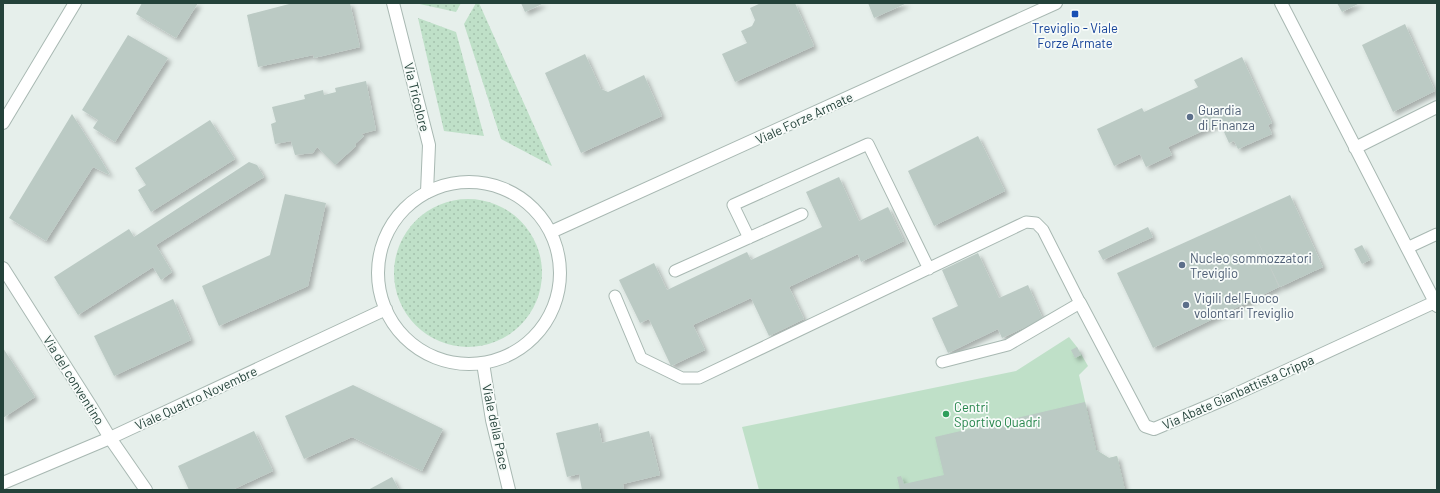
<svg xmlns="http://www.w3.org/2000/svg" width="1440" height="493" font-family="Barlow,sans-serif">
  <defs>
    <pattern id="grass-dots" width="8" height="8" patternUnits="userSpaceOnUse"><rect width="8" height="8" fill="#bfe0c8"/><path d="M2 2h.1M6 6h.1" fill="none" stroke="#a4c1ad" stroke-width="1.8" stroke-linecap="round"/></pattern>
    <filter id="shadow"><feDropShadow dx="3.5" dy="3.5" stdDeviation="2" flood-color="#0004"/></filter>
  </defs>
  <rect width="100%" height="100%" fill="#e6efeb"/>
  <path fill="url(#grass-dots)" d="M 415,3 L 461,3 L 456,12 Z
    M 476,3 L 479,3 L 552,166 L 501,139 L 464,24 Z
    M 418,18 L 456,32 L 484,136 L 444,131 Z
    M394 273a74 74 0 1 1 148 0a74 74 0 1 1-148 0Z"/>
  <path fill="#bfe0c8" d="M 1069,337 L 1077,347 L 1088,366 L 1079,375 L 1096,450 L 1109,458 L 1117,456 L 1125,490 L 759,490 L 742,427 L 1016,371 Z"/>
  <path fill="#bbcac4" filter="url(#shadow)" d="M 142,3 L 198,3 L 176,38 L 136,14 Z
    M 293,3 L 350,3 L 360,47 L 314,58 L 313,55 L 258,67 L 247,15 Z
    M 521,3 L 544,3 L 525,12 Z
    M 761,3 L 795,3 L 814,46 L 735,82 L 722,54 L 747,43 L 741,31 L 752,26 L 755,20 L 750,8 Z
    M 868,3 L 907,3 L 874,18 Z
    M 1337,3 L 1360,3 L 1342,12 Z
    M 1405,24 L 1435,91 L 1393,112 L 1362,45 Z
    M 128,35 L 168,58 L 115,142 L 93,128 L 98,120 L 82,110 Z
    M 585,54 L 601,89 L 608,92 L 644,75 L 662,116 L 581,153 L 545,73 Z
    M 1242,57 L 1272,123 L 1268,125 L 1272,134 L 1238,149 L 1234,141 L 1229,143 L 1220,123 L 1168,147 L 1172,155 L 1146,167 L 1140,154 L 1114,166 L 1097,129 L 1142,108 L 1144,112 L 1198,87 L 1194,80 Z
    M 366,81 L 376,130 L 361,134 L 364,136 L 355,144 L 356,146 L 335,165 L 317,147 L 313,153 L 295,155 L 291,141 L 275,144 L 271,124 L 276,122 L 272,107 L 305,99 L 304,95 L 323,90 L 324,95 L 336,92 L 335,88 Z
    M 72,114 L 98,155 L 110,175 L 93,167 L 46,241 L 9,218 Z
    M 210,120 L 235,159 L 151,212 L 138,190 L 146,185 L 135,168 Z
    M 978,136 L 1005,191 L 934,226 L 908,171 Z
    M 249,162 L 257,165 L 264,177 L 156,245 L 172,272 L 161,280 L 153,267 L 78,315 L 54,277 L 129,229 L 134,237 Z
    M 839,177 L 859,221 L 888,207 L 904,241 L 861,262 L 858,254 L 789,287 L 804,319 L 769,336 L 751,298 L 693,325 L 705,350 L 671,366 L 649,319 L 640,323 L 619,280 L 654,263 L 667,290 L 747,252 L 751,260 L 822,227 L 806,192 Z
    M 285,194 L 326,203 L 308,286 L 219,326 L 202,286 L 270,255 Z
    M 1290,195 L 1323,267 L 1280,287 L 1252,229 L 1279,287 L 1153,348 L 1117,273 Z
    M 1148,227 L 1153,237 L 1103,260 L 1098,251 Z
    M 1362,245 L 1370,260 L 1362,264 L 1354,249 Z
    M 978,253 L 999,298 L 1028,285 L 1043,319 L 1002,338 L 998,329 L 948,353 L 932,318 L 958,306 L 942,270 Z
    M 173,299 L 191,340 L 114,376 L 94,336 Z
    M 1077,347 L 1081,355 L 1075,358 L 1071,350 Z
    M 3,348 L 35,397 L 3,418 Z
    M 353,385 L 443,429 L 422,471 L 352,437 L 304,459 L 285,416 Z
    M 1085,402 L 1096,450 L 1109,458 L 1117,456 L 1125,490 L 900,490 L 897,477 L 901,476 L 904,484 L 944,475 L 935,437 Z
    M 598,423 L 602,443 L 649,431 L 660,475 L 623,484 L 624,490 L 582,490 L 579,474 L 567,477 L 556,433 Z
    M 254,431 L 273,471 L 232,490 L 189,490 L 178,466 Z
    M 392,477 L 399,490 L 368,490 Z"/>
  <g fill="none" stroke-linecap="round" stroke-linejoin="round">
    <defs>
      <path id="service" d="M 749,238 L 733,205 L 868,144 L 929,269
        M 1407,248 L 1437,234
        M 675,271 L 802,214
        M 615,296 L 641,358 L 682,378 L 699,378 L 1026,222 L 1036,223 L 1043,230 L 1080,303 L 1008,345 L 942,362"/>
      <path id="minor" d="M 393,3 L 429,145 L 427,192
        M 1281,3 L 1437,306
        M 3,123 L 75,3
        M 1355,148 L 1437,107
        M 3,268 L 92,408 L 110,438 L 146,490
        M 1080,303 L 1145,426 L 1154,429 L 1225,399 L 1435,302
        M 483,363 L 492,420 L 509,490"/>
      <path id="tertiary" d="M378 273a91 91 0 1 1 182 0a91 91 0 1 1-182 0Z
        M 551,232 L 1056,3
        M 3,483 L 110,438 L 386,309"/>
    </defs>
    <use href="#service" stroke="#a8b8b2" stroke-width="13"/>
    <use href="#minor" stroke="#a8b8b2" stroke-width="14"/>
    <use href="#tertiary" stroke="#a8b8b2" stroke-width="14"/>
    <use href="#service" stroke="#fff" stroke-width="11"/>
    <use href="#minor" stroke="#fff" stroke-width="12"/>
    <use href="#tertiary" stroke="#fff" stroke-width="12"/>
  </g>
  <rect fill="#1a4fb4" stroke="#f7fbf9" stroke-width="1.5" x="1071" y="10" width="8" height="8" rx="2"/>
  <g fill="#5c6f8a" stroke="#f7fbf9" stroke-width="1.5">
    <circle cx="1190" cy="117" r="4"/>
    <circle cx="1182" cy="265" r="4"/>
    <circle cx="1186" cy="305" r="4"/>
  </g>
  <circle fill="#2e9e5b" stroke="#f7fbf9" stroke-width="1.5" cx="946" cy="414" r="4"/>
  <g text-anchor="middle" stroke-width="3.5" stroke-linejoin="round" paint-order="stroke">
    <g font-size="13" fill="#164399" stroke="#f7fbf9">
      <text x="1075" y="33">Treviglio - Viale<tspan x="1075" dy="15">Forze Armate</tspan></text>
    </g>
    <g font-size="13" fill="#24423a" stroke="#f7fbf9">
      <text transform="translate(417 97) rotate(76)" y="5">Via Tricolore</text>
      <text transform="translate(804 118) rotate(-25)" y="5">Viale Forze Armate</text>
      <text transform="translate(74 380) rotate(58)" y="5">Via del conventino</text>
      <text transform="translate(1238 392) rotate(-24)" y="5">Via Abate Gianbattista Crippa</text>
      <text transform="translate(196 398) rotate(-25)" y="5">Viale Quattro Novembre</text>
      <text transform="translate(496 427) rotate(78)" y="5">Viale della Pace</text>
    </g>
    <g font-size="13" fill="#4e5e75" stroke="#f7fbf9" text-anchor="start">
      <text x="1198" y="115">Guardia<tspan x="1198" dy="15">di Finanza</tspan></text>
      <text x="1190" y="263">Nucleo sommozzatori<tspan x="1190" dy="15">Treviglio</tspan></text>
      <text x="1194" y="303">Vigili del Fuoco<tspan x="1194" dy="15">volontari Treviglio</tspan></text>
    </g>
    <g font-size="13" fill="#27864d" stroke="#f7fbf9" text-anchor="start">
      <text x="954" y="412">Centri<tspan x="954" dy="15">Sportivo Quadri</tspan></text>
    </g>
  </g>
  <rect width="1440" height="493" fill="none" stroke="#24423a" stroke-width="8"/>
</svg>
